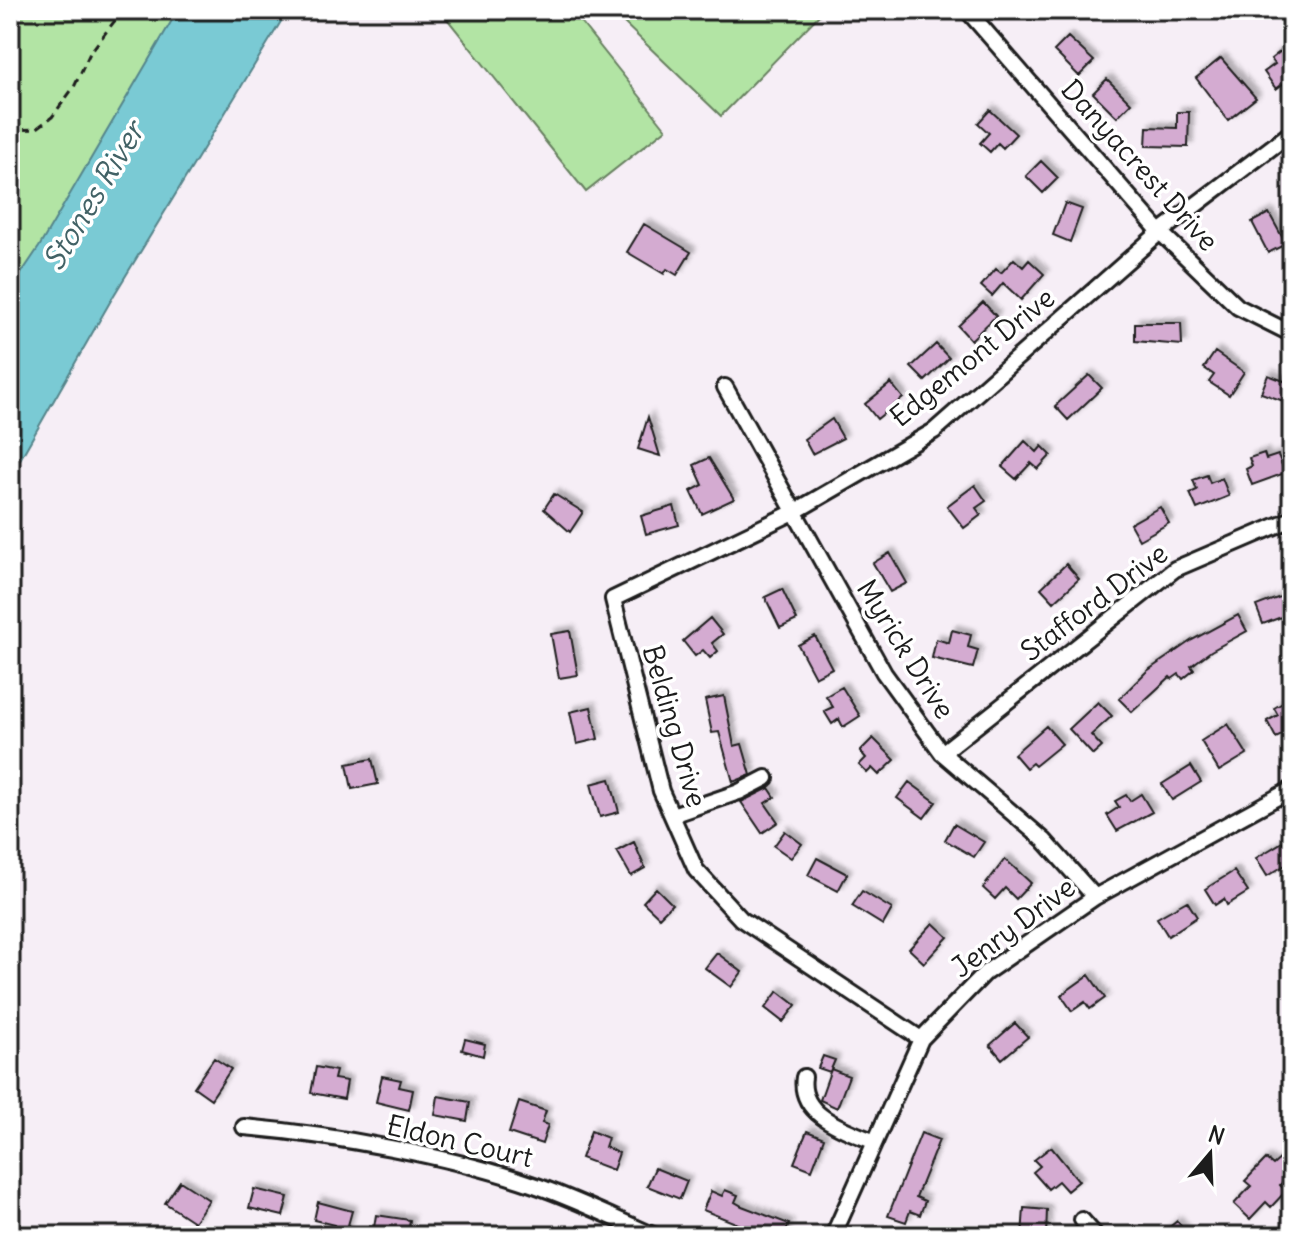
<svg xmlns="http://www.w3.org/2000/svg" width="1302" height="1246" font-family="Delius,sans-serif">
  <defs>
    <filter id="shadow"><feDropShadow dx="4.5" dy="-4.5" stdDeviation="2" flood-color="#0004"/></filter>
  </defs>
  <rect width="100%" height="100%" fill="#f6eef6"/>
  <filter id="ink" filterUnits="userSpaceOnUse"><feTurbulence type="fractalNoise" baseFrequency=".0125" numOctaves="2"/><feDisplacementMap in="SourceGraphic" scale="16" xChannelSelector="R" yChannelSelector="G"/><feConvolveMatrix kernelMatrix="1 2 1 2 8 2 1 2 1" color-interpolation-filters="sRGB"/></filter>
  <g filter="url(#ink)">
    <path fill="#b2e4a4" stroke="#678060" stroke-width="2" d="M 10,10 L 245,10 L 10,422 Z
      M 440,10 L 571,10 L 666,129 L 586,192 Z
      M 633,10 L 824,10 L 721,116 L 622,21 Z"/>
    <path fill="#7acad4" stroke="#54848a" stroke-width="2" d="M 178,10 L 288,10 L 114,295 L 10,477 L 10,290 L 39,247 Z"/>
    <path fill="#d4abd1" stroke="#1c1c1c" stroke-width="2" filter="url(#shadow)" d="M 1068,37 L 1094,61 L 1079,76 L 1054,51 Z
      M 1281,51 L 1286,58 L 1292,53 L 1292,77 L 1276,89 L 1264,72 L 1275,64 L 1271,59 Z
      M 1221,58 L 1256,98 L 1228,120 L 1196,78 Z
      M 1107,79 L 1131,103 L 1117,117 L 1093,93 Z
      M 990,110 L 1016,134 L 1003,148 L 998,143 L 990,152 L 980,143 L 989,133 L 978,123 Z
      M 1177,112 L 1189,112 L 1188,147 L 1146,146 L 1147,127 L 1177,128 Z
      M 1041,161 L 1058,178 L 1043,193 L 1026,176 Z
      M 1065,203 L 1082,209 L 1070,242 L 1053,235 Z
      M 1269,213 L 1286,244 L 1268,253 L 1252,222 Z
      M 644,224 L 691,252 L 677,275 L 667,269 L 664,274 L 627,252 Z
      M 1014,259 L 1023,267 L 1029,260 L 1044,274 L 1021,300 L 1003,283 L 992,296 L 981,286 L 996,269 L 1001,273 Z
      M 983,302 L 996,316 L 971,340 L 958,326 Z
      M 1135,323 L 1181,323 L 1182,345 L 1135,341 Z
      M 936,344 L 949,358 L 925,381 L 911,367 Z
      M 1215,352 L 1244,372 L 1229,395 L 1209,382 L 1214,375 L 1204,368 Z
      M 1089,375 L 1102,388 L 1068,420 L 1055,406 Z
      M 1268,375 L 1292,384 L 1292,404 L 1261,393 Z
      M 891,383 L 903,398 L 877,419 L 865,404 Z
      M 648,417 L 660,456 L 638,449 Z
      M 832,419 L 843,438 L 812,454 L 804,439 Z
      M 1025,441 L 1037,452 L 1042,446 L 1051,455 L 1038,469 L 1031,463 L 1016,479 L 1002,467 Z
      M 1264,453 L 1266,459 L 1278,455 L 1285,473 L 1252,485 L 1246,469 L 1252,466 L 1249,458 Z
      M 709,458 L 734,499 L 702,514 L 691,491 L 703,485 L 694,465 Z
      M 1207,475 L 1210,483 L 1222,478 L 1229,496 L 1197,509 L 1190,493 L 1197,490 L 1193,480 Z
      M 975,485 L 986,501 L 976,508 L 981,515 L 964,528 L 947,506 Z
      M 554,494 L 583,512 L 570,532 L 544,509 Z
      M 674,506 L 679,525 L 646,534 L 641,516 Z
      M 1160,507 L 1169,523 L 1139,540 L 1130,524 Z
      M 890,553 L 907,583 L 890,592 L 873,563 Z
      M 1066,564 L 1079,579 L 1054,602 L 1041,588 Z
      M 782,589 L 797,620 L 780,628 L 765,597 Z
      M 1288,594 L 1292,613 L 1263,624 L 1256,606 Z
      M 1238,615 L 1247,631 L 1211,651 L 1191,666 L 1194,670 L 1183,679 L 1179,674 L 1172,679 L 1170,677 L 1132,712 L 1119,699 L 1147,671 L 1192,640 Z
      M 710,618 L 723,634 L 712,643 L 718,651 L 710,658 L 703,650 L 695,656 L 683,641 Z
      M 952,630 L 971,635 L 968,647 L 978,650 L 973,668 L 932,658 L 936,639 L 949,643 Z
      M 570,631 L 578,675 L 559,678 L 551,634 Z
      M 815,636 L 832,668 L 815,677 L 798,645 Z
      M 842,687 L 860,716 L 843,727 L 839,719 L 832,724 L 824,711 L 833,707 L 826,696 Z
      M 724,696 L 734,746 L 742,744 L 751,775 L 733,782 L 719,732 L 712,733 L 705,700 Z
      M 1288,700 L 1292,707 L 1292,730 L 1276,738 L 1267,721 L 1278,715 L 1274,708 Z
      M 1098,702 L 1112,716 L 1091,735 L 1102,747 L 1093,755 L 1069,729 Z
      M 591,707 L 598,739 L 577,744 L 570,712 Z
      M 1228,724 L 1247,754 L 1219,771 L 1201,741 Z
      M 1046,726 L 1062,744 L 1035,766 L 1032,763 L 1026,768 L 1014,754 Z
      M 873,738 L 895,760 L 879,775 L 872,768 L 867,773 L 859,765 L 866,758 L 860,751 Z
      M 372,759 L 378,784 L 352,789 L 347,764 Z
      M 1191,766 L 1201,782 L 1172,800 L 1162,784 Z
      M 610,779 L 619,812 L 600,817 L 591,784 Z
      M 909,782 L 936,802 L 924,818 L 897,798 Z
      M 769,788 L 775,797 L 765,803 L 778,822 L 762,833 L 741,802 Z
      M 1141,794 L 1152,812 L 1117,831 L 1107,815 L 1119,807 L 1115,801 L 1126,795 L 1130,801 Z
      M 954,824 L 984,842 L 974,857 L 945,840 Z
      M 785,831 L 802,844 L 791,858 L 774,846 Z
      M 1286,840 L 1292,851 L 1292,861 L 1267,876 L 1256,858 Z
      M 634,842 L 645,868 L 631,876 L 617,851 Z
      M 817,858 L 847,874 L 838,891 L 808,875 Z
      M 1005,859 L 1031,883 L 1016,899 L 1005,888 L 995,899 L 983,888 Z
      M 1234,871 L 1248,892 L 1227,905 L 1224,899 L 1215,905 L 1205,889 Z
      M 656,888 L 672,904 L 659,917 L 643,902 Z
      M 862,891 L 892,909 L 883,925 L 852,906 Z
      M 1187,901 L 1197,917 L 1168,936 L 1157,918 Z
      M 933,923 L 948,937 L 924,963 L 909,949 Z
      M 717,953 L 742,972 L 731,987 L 705,968 Z
      M 1089,975 L 1105,998 L 1090,1009 L 1085,1002 L 1072,1011 L 1061,995 Z
      M 778,991 L 796,1005 L 783,1022 L 765,1008 Z
      M 1015,1023 L 1028,1037 L 1002,1059 L 990,1045 Z
      M 465,1039 L 485,1044 L 483,1056 L 462,1050 Z
      M 823,1056 L 835,1060 L 830,1072 L 818,1068 Z
      M 214,1058 L 231,1069 L 211,1099 L 194,1087 Z
      M 316,1067 L 336,1071 L 334,1079 L 347,1081 L 344,1099 L 311,1093 Z
      M 831,1069 L 849,1076 L 837,1108 L 820,1100 Z
      M 382,1076 L 401,1080 L 399,1087 L 413,1090 L 409,1110 L 376,1102 Z
      M 438,1096 L 470,1102 L 467,1121 L 435,1115 Z
      M 519,1102 L 546,1111 L 542,1123 L 548,1125 L 542,1144 L 509,1133 Z
      M 591,1131 L 608,1138 L 605,1147 L 619,1153 L 613,1170 L 581,1158 Z
      M 807,1131 L 824,1138 L 812,1170 L 794,1163 Z
      M 921,1133 L 939,1140 L 916,1197 L 925,1201 L 920,1215 L 910,1211 L 906,1222 L 888,1216 Z
      M 1051,1147 L 1079,1181 L 1067,1191 L 1058,1181 L 1048,1189 L 1033,1172 L 1040,1166 L 1034,1160 Z
      M 1282,1157 L 1292,1166 L 1292,1172 L 1280,1185 L 1286,1191 L 1271,1207 L 1266,1202 L 1250,1219 L 1234,1204 L 1251,1186 L 1245,1181 L 1266,1159 L 1273,1165 Z
      M 655,1168 L 687,1181 L 680,1199 L 647,1186 Z
      M 180,1181 L 209,1200 L 194,1222 L 165,1203 Z
      M 254,1189 L 288,1197 L 283,1216 L 249,1208 Z
      M 725,1190 L 738,1195 L 735,1202 L 742,1206 L 789,1224 L 784,1236 L 768,1236 L 703,1210 L 711,1191 L 722,1196 Z
      M 318,1202 L 352,1211 L 345,1236 L 331,1236 L 334,1225 L 314,1220 Z
      M 1024,1208 L 1047,1210 L 1046,1236 L 1022,1236 Z
      M 376,1215 L 410,1220 L 408,1236 L 373,1233 Z
      M 1177,1221 L 1189,1236 L 1159,1236 Z"/>
    <g fill="none" stroke-linecap="round" stroke-linejoin="round">
      <defs>
        <path id="minor" d="M 967,10 L 1160,232 L 1238,307 L 1292,334
          M 725,387 L 884,673 L 942,753 L 1044,840 L 1095,897
          M 942,753 L 1175,569 L 1292,519
          M 672,815 L 739,792 L 766,778
          M 921,1039 L 741,919 L 696,870 L 661,791 L 613,599 L 794,512 L 934,431 L 1160,232 L 1292,132
          M 804,1077 C 798,1116 846,1130 875,1142
          M 244,1127 C 334,1135 452,1156 537,1186 C 577,1200 616,1219 655,1236
          M 1082,1220 L 1096,1236
          M 833,1236 L 921,1039 L 985,973 L 1095,897 L 1292,789"/>
      </defs>
      <use href="#minor" stroke="#1c1c1c" stroke-width="20"/>
      <path stroke="#1c1c1c" stroke-width="3" stroke-dasharray="8 6" stroke-linecap="butt" d="M 10,130 L 36,129 L 52,117 L 74,87 L 90,53 L 123,10"/>
      <use href="#minor" stroke="#fff" stroke-width="14"/>
    </g>
  </g>
  <g text-anchor="middle" stroke-width="7" stroke-linejoin="round" paint-order="stroke">
    <g font-size="28" fill="#1c1c1c" stroke="#fff">
      <text transform="translate(1140 165) rotate(48)" y="10">Danyacrest Drive</text>
      <text transform="translate(972 357) rotate(-39)" y="10">Edgemont Drive</text>
      <text transform="translate(1094 602) rotate(-37)" y="10">Stafford Drive</text>
      <text transform="translate(906 649) rotate(58)" y="10">Myrick Drive</text>
      <text transform="translate(675 726) rotate(74)" y="10">Belding Drive</text>
      <text transform="translate(1013 927) rotate(-37)" y="10">Jenry Drive</text>
      <text transform="translate(460 1141) rotate(13)" y="10">Eldon Court</text>
    </g>
    <g font-size="30" font-style="italic" fill="#426266" stroke="#fff">
      <text transform="translate(94 196) rotate(-59)" y="10">Stones River</text>
    </g>
  </g>
  <rect width="1302" height="1246" fill="none" stroke="#fff" stroke-width="40"/>
  <rect x="20" y="20" width="1262" height="1206" fill="none" stroke="#1c1c1c" stroke-width="3" filter="url(#ink)"/>
  <g transform="translate(1210 1154) rotate(19)" stroke="#ffffff" stroke-width="6" paint-order="stroke">
  <path d="M0-6L14 30L0 20L-14 30Z" fill="#1c1c1c"/>
  <text y="-12" font-size="22" font-weight="bold" text-anchor="middle" fill="#1c1c1c">N</text>
  </g>
</svg>
